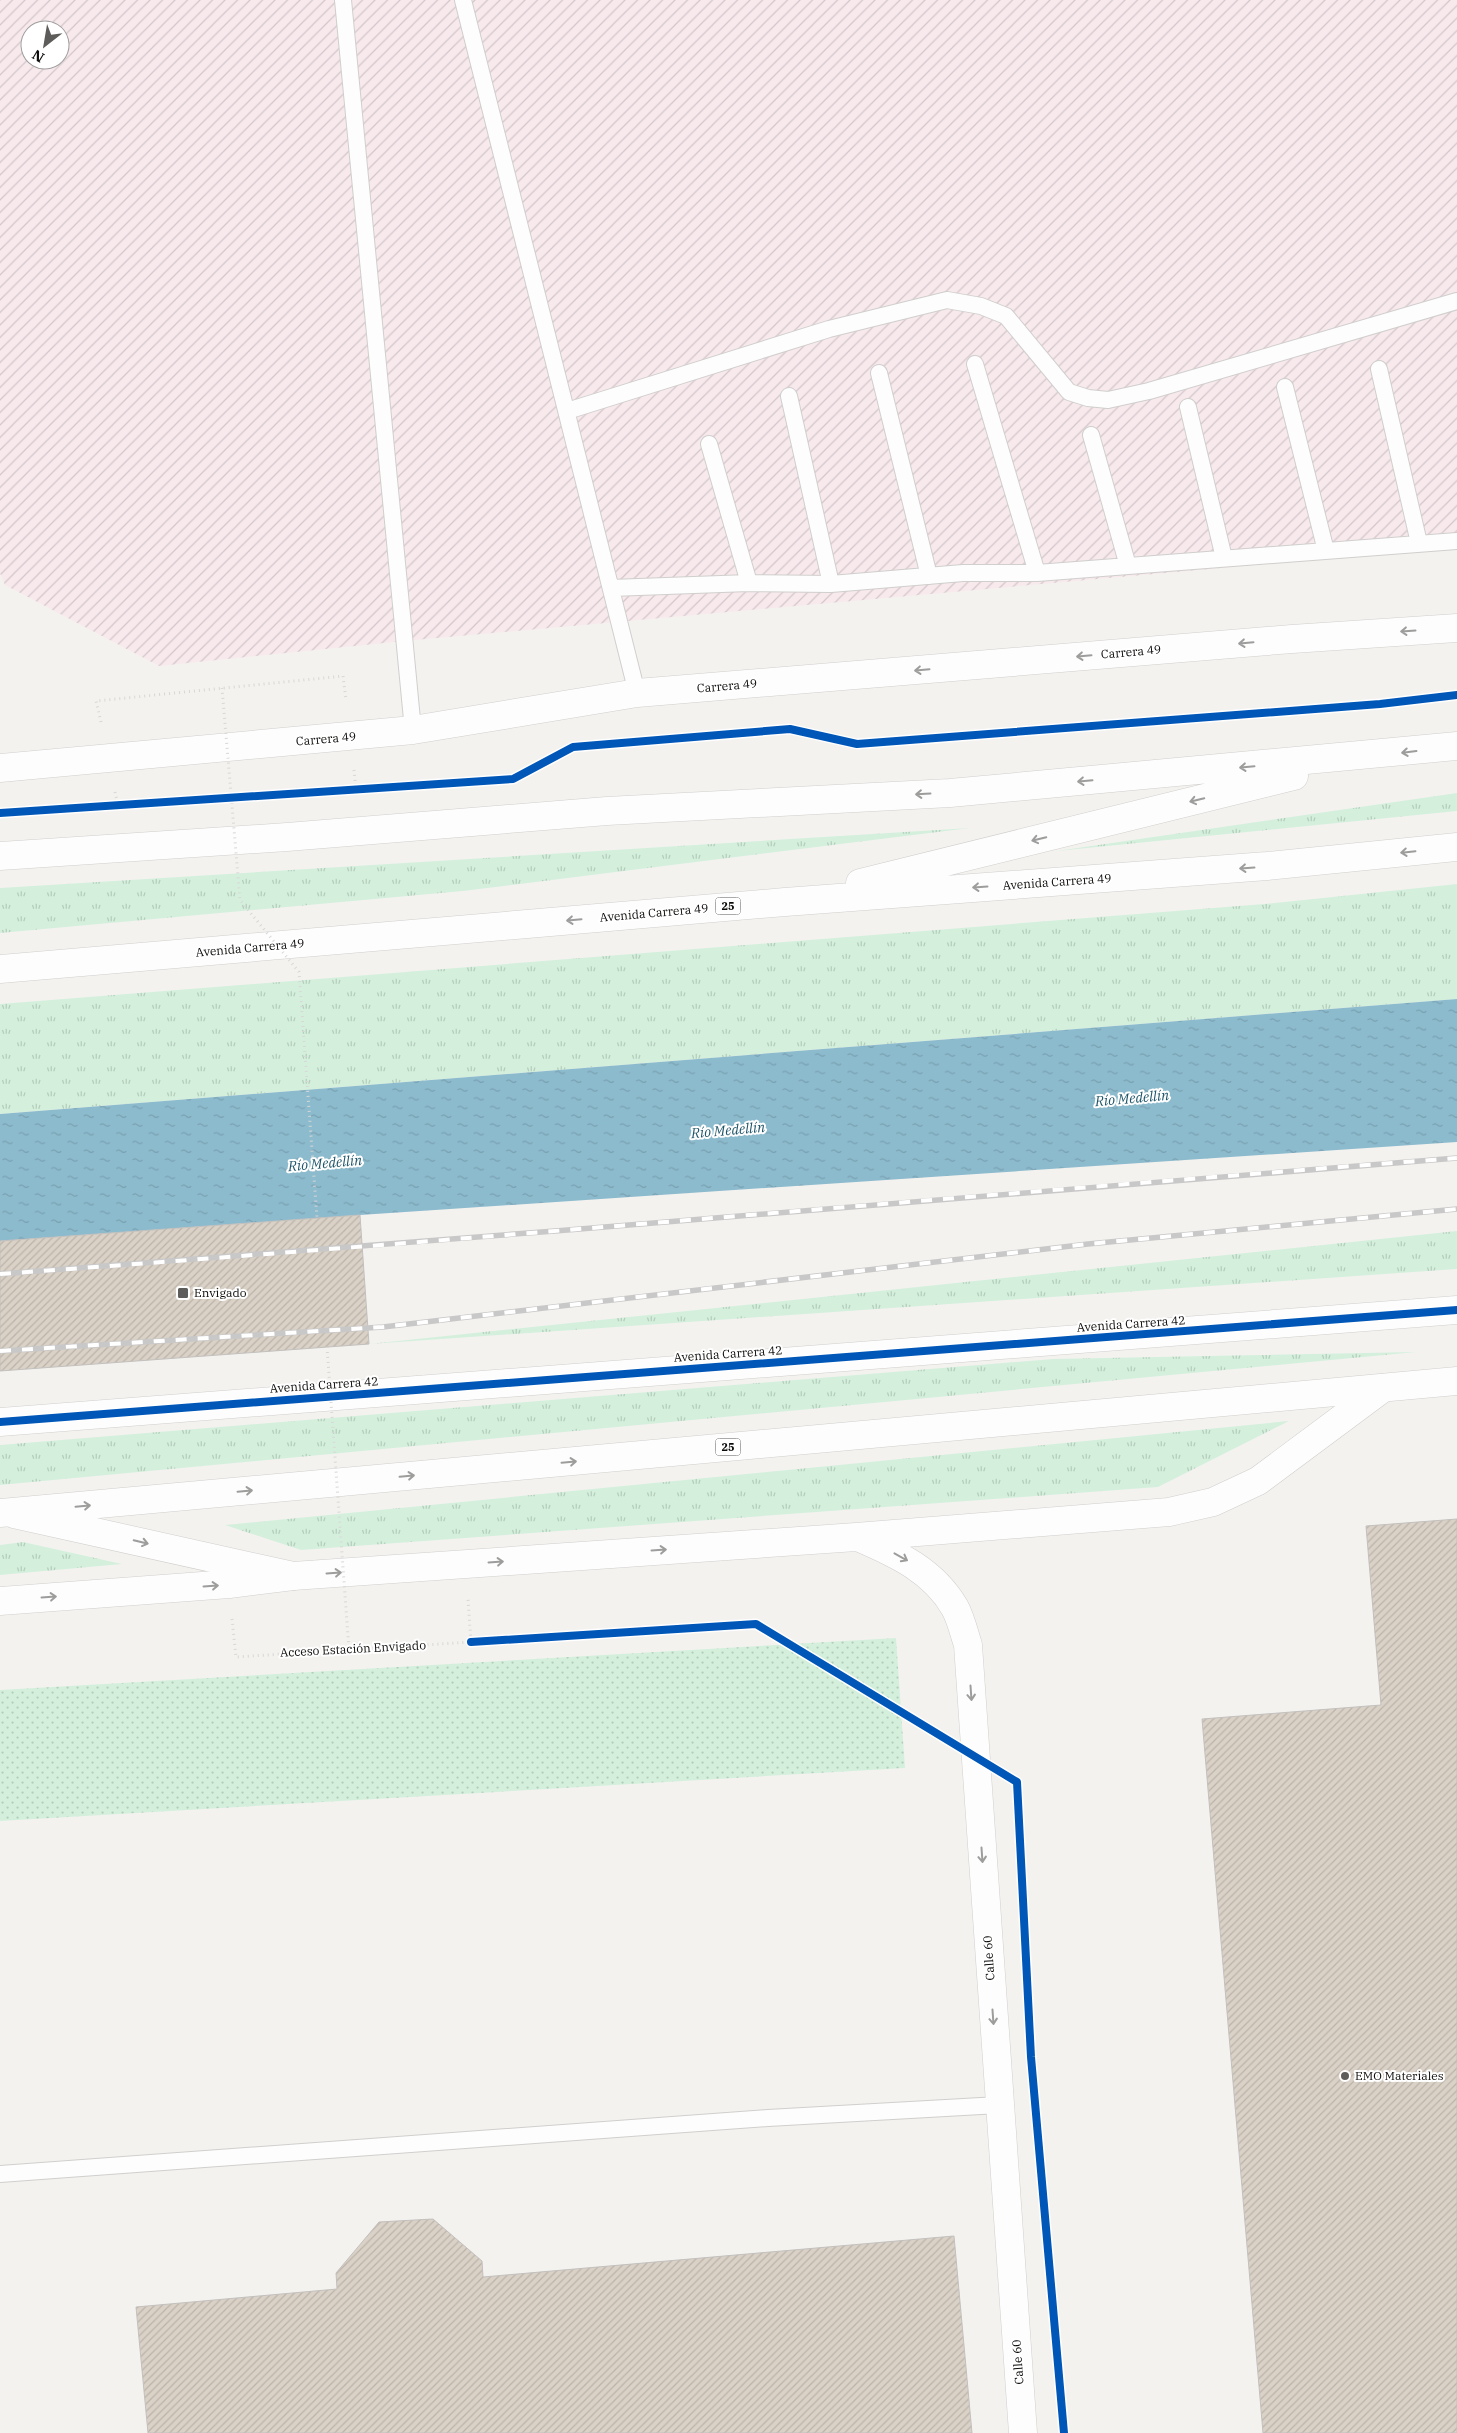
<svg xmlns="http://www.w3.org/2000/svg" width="1457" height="2433" font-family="'IBM Plex Serif',serif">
  <defs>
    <pattern id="industrial-furrows" width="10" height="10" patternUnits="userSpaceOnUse" patternTransform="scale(1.25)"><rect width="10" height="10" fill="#f8e9ed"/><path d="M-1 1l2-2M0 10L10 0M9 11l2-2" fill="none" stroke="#d3c7ca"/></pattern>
    <pattern id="grass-tufts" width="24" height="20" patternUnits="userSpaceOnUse" patternTransform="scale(1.25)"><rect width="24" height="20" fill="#d4f0dd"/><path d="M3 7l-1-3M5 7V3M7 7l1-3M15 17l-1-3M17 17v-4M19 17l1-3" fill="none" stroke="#b5cdbc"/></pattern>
    <pattern id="park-dots" width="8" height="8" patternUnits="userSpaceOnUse" patternTransform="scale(1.25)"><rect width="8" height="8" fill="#d4f0dd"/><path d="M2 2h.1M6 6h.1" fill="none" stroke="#b5cdbc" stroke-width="1.8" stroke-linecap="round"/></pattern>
    <pattern id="water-ripples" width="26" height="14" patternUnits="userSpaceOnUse" patternTransform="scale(1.25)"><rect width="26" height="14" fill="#8dbbce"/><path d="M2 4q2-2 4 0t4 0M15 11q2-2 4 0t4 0" fill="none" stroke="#78a0b0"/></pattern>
    <pattern id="building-hatch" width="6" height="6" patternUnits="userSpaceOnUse" patternTransform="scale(1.25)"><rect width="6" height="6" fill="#dbd2c7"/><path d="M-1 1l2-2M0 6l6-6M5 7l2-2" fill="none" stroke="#bbb3aa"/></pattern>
  </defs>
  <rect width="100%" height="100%" fill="#f4f2ef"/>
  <path fill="url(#industrial-furrows)" fill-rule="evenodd" d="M 0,0 L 1457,0 L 1457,547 L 404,641 L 159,666 L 5,585 L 0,573 ZM 30,30 L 60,30 L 60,60 L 30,60 Z"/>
  <path fill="url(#grass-tufts)" d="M 1457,793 L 1457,811 L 1057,851 Z
    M 970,828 L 463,891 L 0,933 L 0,888 Z
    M 1457,884 L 1457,999 L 0,1114 L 0,1004 L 1264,904 Z
    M 1457,1231 L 1457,1269 L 369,1344 Z
    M 1416,1352 L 0,1485 L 0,1445 L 1053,1359 Z
    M 1289,1421 L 1158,1487 L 301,1550 L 225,1525 Z
    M 23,1542 L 122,1564 L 0,1575 L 0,1545 Z"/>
  <path fill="url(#park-dots)" d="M 896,1638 L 905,1768 L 0,1821 L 0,1690 Z"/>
  <path fill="url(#water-ripples)" d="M 1457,999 L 1457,1142 L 360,1215 L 0,1241 L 0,1114 Z"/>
  <path fill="url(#building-hatch)" stroke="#c2c0be" d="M 360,1215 L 369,1344 L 0,1371 L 0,1241 Z
    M 1457,1519 L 1457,2433 L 1263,2433 L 1202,1719 L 1381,1705 L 1366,1526 Z
    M 433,2219 L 482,2261 L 483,2277 L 954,2236 L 972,2433 L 148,2433 L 136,2307 L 337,2289 L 336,2273 L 379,2222 Z"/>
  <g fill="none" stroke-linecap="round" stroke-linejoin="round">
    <defs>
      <path id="service" d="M 343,0 L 413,730
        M 463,0 L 637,693
        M 975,364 L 1037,573
        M 1379,369 L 1419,543
        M 879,373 L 929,576
        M 1285,387 L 1326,551
        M 789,396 L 831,584
        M 1188,407 L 1224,558
        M 567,411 L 829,329 L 947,300 L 981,306 L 1006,316 L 1069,392 L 1088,398 L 1108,400 L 1149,391 L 1457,301
        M 1091,435 L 1128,566
        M 709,444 L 749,583
        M 611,588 L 749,583 L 831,584 L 963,573 L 1037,573 L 1457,541
        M 0,2174 L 768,2118 L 999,2105"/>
      <path id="minor" d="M 0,768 L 413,730 L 637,693 L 1292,639 L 1457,628"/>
      <path id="tertiary" d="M 14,1514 L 293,1576 L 856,1537 L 1169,1512 L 1213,1502 L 1258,1481 L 1383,1388
        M 860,1538 C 897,1554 934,1571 955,1608 C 961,1619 964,1633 968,1645 L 1023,2433"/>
      <path id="trunk" d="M 0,856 L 287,837 L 607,811 L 950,793 L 1457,746
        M 860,883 L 1294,776
        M 0,969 L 785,902 L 1267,866 L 1457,847
        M 0,1422 L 1457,1310
        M 0,1513 L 1457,1381
        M 0,1601 L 229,1584 L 293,1576"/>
    </defs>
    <use href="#service" stroke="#d0cfcd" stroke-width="18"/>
    <use href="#minor" stroke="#d0cfcd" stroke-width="29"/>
    <use href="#tertiary" stroke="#d0cfcd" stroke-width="29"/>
    <use href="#trunk" stroke="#d0cfcd" stroke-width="29"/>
    <path stroke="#d7d7d6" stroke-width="3" stroke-dasharray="1 4" stroke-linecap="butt" d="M 101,722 L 96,701 L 343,676 L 346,700
      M 354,770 L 356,790
      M 115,792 L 118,805
      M 232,1619 L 236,1657 L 471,1642 L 468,1599"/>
    <use href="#service" stroke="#fdfdfd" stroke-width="16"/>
    <use href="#minor" stroke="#fdfdfd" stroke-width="28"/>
    <use href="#tertiary" stroke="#fdfdfd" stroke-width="28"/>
    <use href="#trunk" stroke="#fdfdfd" stroke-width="28"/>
    <defs>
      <path id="rail" d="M 0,1274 C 486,1239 971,1195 1457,1158
        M 0,1351 L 383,1327 L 1088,1244 L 1457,1209"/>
    </defs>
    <use href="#rail" stroke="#c9c8c8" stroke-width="5.5"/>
    <use href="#rail" stroke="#fff" stroke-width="4" stroke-dasharray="11" stroke-linecap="butt"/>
    <path stroke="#d7d7d6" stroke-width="3" stroke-dasharray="1 4" stroke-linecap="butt" d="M 222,688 L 240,900 L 299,972 L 317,1218
      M 327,1347 L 349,1650"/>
    <defs>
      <path id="cycleway" d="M 0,813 L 513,779 L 573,747 L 790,729 L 857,744 L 1380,704 L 1457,695
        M 0,1422 L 1457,1310
        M 471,1642 L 756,1624 L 1017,1782 L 1031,2057 L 1064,2433"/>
    </defs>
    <use href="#cycleway" stroke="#fff" stroke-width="11"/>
    <use href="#cycleway" stroke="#0057b8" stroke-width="8"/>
  </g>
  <defs><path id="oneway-shaft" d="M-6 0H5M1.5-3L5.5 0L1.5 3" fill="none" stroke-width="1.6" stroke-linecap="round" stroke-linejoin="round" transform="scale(1.25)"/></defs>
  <g stroke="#9d9d9c">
    <use href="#oneway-shaft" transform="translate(1408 631) rotate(176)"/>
    <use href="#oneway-shaft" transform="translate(1246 643) rotate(175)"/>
    <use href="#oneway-shaft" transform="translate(1084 656) rotate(175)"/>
    <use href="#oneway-shaft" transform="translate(922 670) rotate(175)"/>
    <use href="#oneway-shaft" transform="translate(1409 752) rotate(173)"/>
    <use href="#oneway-shaft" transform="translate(1247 767) rotate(175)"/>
    <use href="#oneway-shaft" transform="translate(1085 781) rotate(175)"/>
    <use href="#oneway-shaft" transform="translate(923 794) rotate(177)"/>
    <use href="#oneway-shaft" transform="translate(1197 800) rotate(166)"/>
    <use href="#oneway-shaft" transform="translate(1039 839) rotate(166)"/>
    <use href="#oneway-shaft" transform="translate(1408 852) rotate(174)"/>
    <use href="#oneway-shaft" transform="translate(1247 868) rotate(176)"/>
    <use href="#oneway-shaft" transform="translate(980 887) rotate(176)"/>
    <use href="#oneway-shaft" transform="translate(574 920) rotate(175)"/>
    <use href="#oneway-shaft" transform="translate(569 1462) rotate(-5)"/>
    <use href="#oneway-shaft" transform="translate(407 1476) rotate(-5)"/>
    <use href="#oneway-shaft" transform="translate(245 1491) rotate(-5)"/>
    <use href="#oneway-shaft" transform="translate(83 1506) rotate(-5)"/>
    <use href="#oneway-shaft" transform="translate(141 1542) rotate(13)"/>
    <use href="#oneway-shaft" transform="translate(659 1550) rotate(-4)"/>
    <use href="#oneway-shaft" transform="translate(901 1557) rotate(29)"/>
    <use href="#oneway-shaft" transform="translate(496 1562) rotate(-4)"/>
    <use href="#oneway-shaft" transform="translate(334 1573) rotate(-4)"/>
    <use href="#oneway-shaft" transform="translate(211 1586) rotate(-4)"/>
    <use href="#oneway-shaft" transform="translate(49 1597) rotate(-4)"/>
    <use href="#oneway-shaft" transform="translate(971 1693) rotate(86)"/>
    <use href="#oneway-shaft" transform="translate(982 1855) rotate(86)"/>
    <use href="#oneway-shaft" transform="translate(993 2017) rotate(86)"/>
  </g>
  <g fill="#5e5c5a" stroke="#fff" stroke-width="2">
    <rect x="177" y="1287" width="12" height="12" rx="2.5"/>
    <circle cx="1345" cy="2076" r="5"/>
  </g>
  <g text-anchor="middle" stroke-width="4" stroke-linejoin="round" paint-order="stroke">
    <g fill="#fff" stroke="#565554" stroke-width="1">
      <rect x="715.5" y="897.5" width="25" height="17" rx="4"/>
      <rect x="715.5" y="1438.5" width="25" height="17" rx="4"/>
    </g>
    <g font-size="11" font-weight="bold" fill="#0d0c0a">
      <text x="728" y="910">25</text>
      <text x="728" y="1451">25</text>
    </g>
    <g font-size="12" fill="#0d0c0a" stroke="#fff">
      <text transform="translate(1131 652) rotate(-5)" y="4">Carrera 49</text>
      <text transform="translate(727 686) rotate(-5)" y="4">Carrera 49</text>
      <text transform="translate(326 739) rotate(-5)" y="4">Carrera 49</text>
      <text transform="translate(1057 882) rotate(-4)" y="4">Avenida Carrera 49</text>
      <text transform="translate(654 913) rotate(-5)" y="4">Avenida Carrera 49</text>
      <text transform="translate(250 948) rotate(-5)" y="4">Avenida Carrera 49</text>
      <text transform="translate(1131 1324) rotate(-4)" y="4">Avenida Carrera 42</text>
      <text transform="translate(728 1354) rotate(-4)" y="4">Avenida Carrera 42</text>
      <text transform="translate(324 1385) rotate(-4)" y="4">Avenida Carrera 42</text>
      <text transform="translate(353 1649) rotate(-3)" y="4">Acceso Estación Envigado</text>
      <text transform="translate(989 1958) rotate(-94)" y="4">Calle 60</text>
      <text transform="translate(1018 2362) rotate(-94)" y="4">Calle 60</text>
    </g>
    <g font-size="12" fill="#0d0c0a" stroke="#fff" text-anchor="start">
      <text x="194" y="1297">Envigado</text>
      <text x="1355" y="2080">EMO Materiales</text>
    </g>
    <g font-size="14" font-style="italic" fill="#1e5469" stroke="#fff">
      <text transform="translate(1132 1098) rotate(-5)" y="5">Río Medellín</text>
      <text transform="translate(728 1130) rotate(-5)" y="5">Río Medellín</text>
      <text transform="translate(325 1163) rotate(-5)" y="5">Río Medellín</text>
    </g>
  </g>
  <g transform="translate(45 45) rotate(211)"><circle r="24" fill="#ffffff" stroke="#9e9e9d"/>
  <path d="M0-4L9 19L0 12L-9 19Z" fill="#5e5c5a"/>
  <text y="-8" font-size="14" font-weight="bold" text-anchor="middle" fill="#0d0c0a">N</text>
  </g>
</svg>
